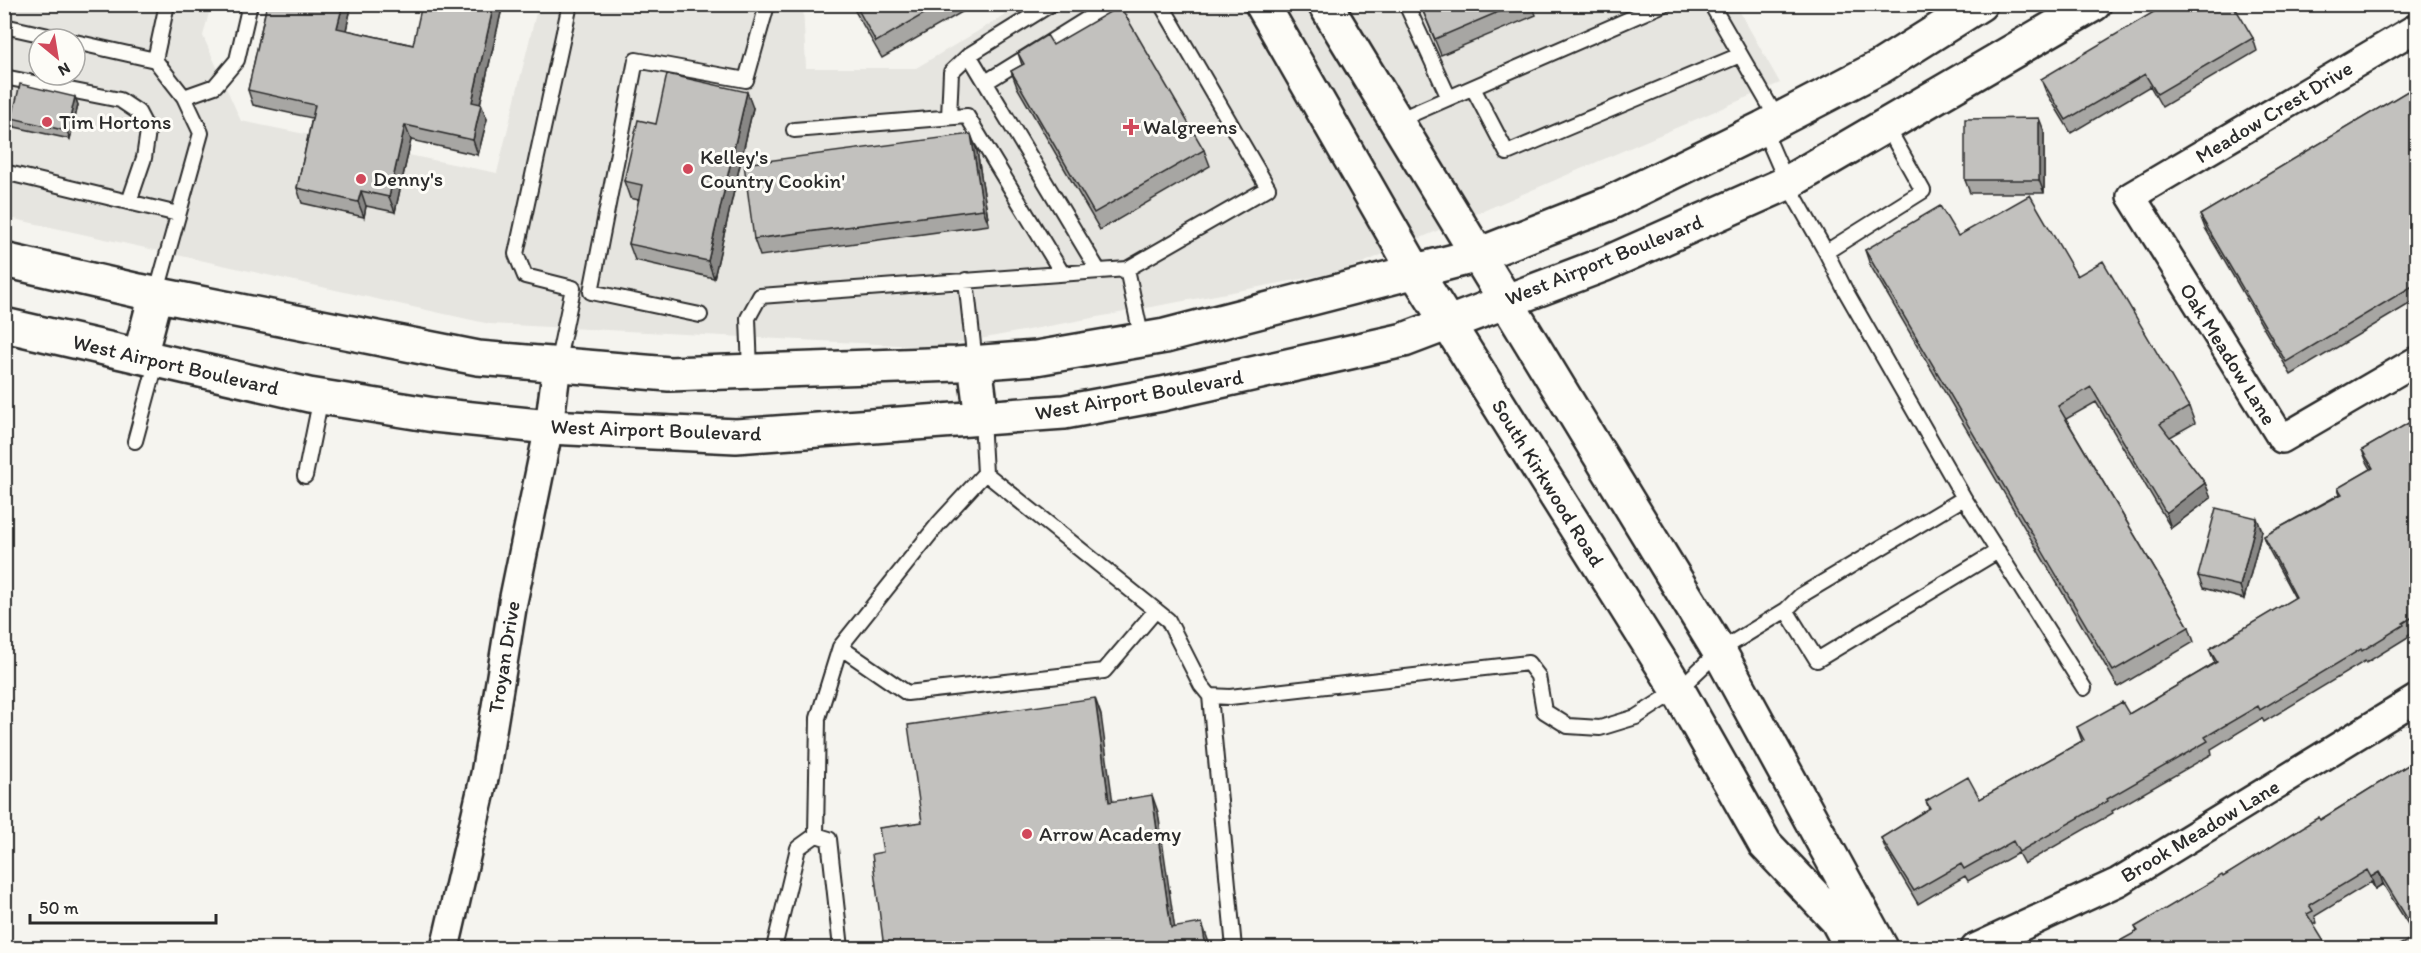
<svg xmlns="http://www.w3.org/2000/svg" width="2421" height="953" font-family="Itim,sans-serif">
  <rect width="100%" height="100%" fill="#f5f4ef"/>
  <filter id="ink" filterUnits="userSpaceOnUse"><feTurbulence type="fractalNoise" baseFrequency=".0167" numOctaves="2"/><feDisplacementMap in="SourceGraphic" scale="12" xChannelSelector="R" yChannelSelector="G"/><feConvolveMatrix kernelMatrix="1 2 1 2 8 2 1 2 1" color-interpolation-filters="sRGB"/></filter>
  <g filter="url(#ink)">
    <path fill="#e6e5e0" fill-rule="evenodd" d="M 5,5 L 211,5 L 203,36 L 241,121 L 497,173 L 538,5 L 803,5 L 806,68 L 916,68 L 1022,5 L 1736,5 L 1780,83 L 1344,271 L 937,347 L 490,324 L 5,217 ZM 39,39 L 75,39 L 75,75 L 39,75 Z"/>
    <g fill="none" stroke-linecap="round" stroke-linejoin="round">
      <defs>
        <path id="lane" d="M 1406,4 L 1449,98
          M 1711,4 L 1778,120
          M 4,26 L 62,39
          M 75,42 L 155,60
          M 969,55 L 1098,270
          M 4,77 L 120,100 L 138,112 L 148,131 L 144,158 L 129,202
          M 986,82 L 1111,4
          M 1473,88 L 1507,153 L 1740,55
          M 184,97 L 215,86 L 237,60 L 250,4
          M 949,117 L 951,72 L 969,55 L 1051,4
          M 1396,121 L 1664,4
          M 1763,128 L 1787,183 L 1826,252 L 1923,191 L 1886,125
          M 794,130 L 967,116 L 1062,273
          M 4,172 L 178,214
          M 1127,269 L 1142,340
          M 966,280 L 975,363
          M 156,295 L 201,133 L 184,97 L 155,60 L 167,4
          M 700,315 L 591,292 L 636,60 L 746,80 L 767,5 L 763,4
          M 557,365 L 573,288 L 525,276 L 516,254 L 570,4
          M 750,371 L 748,318 L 760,296 L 1127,269 L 1268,188 L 1161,4
          M 982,419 L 985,473 L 1168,620 L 1201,685 L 1210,696 L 1230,697 L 1528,663 L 1538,676 L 1544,711 L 1568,726 L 1600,728 L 1636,717 L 1678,690 L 1719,651 L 1786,610 L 1800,596 L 1964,498 L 1845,290 L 1826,252
          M 135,441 L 157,360
          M 305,476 L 321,397
          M 1964,498 L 2084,688
          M 1786,610 L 1817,660 L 1998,551
          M 840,647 L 907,693 L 1104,671 L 1156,610
          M 1210,696 L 1234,948
          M 816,835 L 829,839 L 841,948
          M 774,948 L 798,848 L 816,835 L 818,718 L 840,647 L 939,523 L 985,473"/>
        <path id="street" d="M 2416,28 L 2131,196 L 2282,439 L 2416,361
          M 445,948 L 485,774 L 513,602 L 549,427 L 557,365
          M 1975,948 L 2118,882 L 2416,699"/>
        <path id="secondary" d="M 1262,4 L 1415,271 L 1678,690 L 1765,844 L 1837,920 L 1852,948
          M 1325,4 L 1719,651 L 1881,948
          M 4,260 L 139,291 L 478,358 L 669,374 L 957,364 L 1036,358 L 1165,336 L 1478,255 L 1608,204 L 1763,128 L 1880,67 L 1980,4
          M 4,325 L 309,395 L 434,415 L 549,427 L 736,436 L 1064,412 L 1162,394 L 1404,340 L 1605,264 L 1787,183 L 2094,4
          M 140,356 L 156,295
          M 975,363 L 982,419"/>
      </defs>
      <use href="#lane" stroke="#2b2b2b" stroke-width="18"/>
      <use href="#street" stroke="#2b2b2b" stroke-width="32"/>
      <use href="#secondary" stroke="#2b2b2b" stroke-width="38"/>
      <use href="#lane" stroke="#fdfcf7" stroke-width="14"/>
      <use href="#street" stroke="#fdfcf7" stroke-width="27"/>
      <use href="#secondary" stroke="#fdfcf7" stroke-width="33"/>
    </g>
    <path fill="#a7a6a3" stroke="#2b2b2b" stroke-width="1.5" d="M 267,4 L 352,4 L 346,30 L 413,45 L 503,4 L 480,104 L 487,119 L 478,155 L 411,140 L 395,212 L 366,206 L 364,217 L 302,203 L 297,188 L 312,118 L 253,105 L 248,90 Z
      M 851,4 L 976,4 L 882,58 Z
      M 1420,4 L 1532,4 L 1536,15 L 1441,55 Z
      M 2253,38 L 2257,51 L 2162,107 L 2150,86 L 2071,133 L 2046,92 L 2041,79 Z
      M 1053,45 L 1204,150 L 1210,166 L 1100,230 L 1017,87 L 1011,71 L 1022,65 L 1018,53 Z
      M 2416,86 L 2416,300 L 2291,375 L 2205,228 L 2200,215 Z
      M 75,97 L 78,105 L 70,139 L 15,127 L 12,118 Z
      M 753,108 L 714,278 L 635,260 L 629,244 L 639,200 L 630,198 L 624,181 L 656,124 Z
      M 2044,131 L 2044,193 L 1970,193 L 1965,180 Z
      M 977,151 L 989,225 L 760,256 L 754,239 Z
      M 1958,236 L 2077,276 L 2189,407 L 2195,423 L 2170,437 L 2205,483 L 2211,498 L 2171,528 L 2096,402 L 2066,419 L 2189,627 L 2194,642 L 2118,687 L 1870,265 L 1865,250 Z
      M 2416,415 L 2416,630 L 2408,635 L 2408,637 L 2366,663 L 2365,661 L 2264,722 L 2262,718 L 2211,749 L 2212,754 L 2112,811 L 2113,813 L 2024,864 L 2018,853 L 1968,881 L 1965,876 L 1918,904 L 1886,850 L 1881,838 L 1929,809 L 1926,801 L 1980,799 L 2082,741 L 2077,727 L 2129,714 L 2215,663 L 2209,649 L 2295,598 L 2268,548 L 2264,536 L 2340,494 L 2338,488 L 2371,469 L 2367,462 L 2362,450 L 2411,422 Z
      M 2262,531 L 2244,599 L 2203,588 L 2198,576 Z
      M 2416,760 L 2416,948 L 2416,937 L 2383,884 L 2375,889 L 2371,882 L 2315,916 L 2317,923 L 2314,925 L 2137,931 L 2135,927 L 2223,877 L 2320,820 Z"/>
    <path fill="#888785" stroke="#2b2b2b" stroke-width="1.5" d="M 343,4 L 352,4 L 343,43 L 337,28 Z
      M 494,4 L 503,4 L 477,117 L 472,102 Z
      M 747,92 L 753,108 L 714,278 L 708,261 Z
      M 75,97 L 78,105 L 70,139 L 67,131 Z
      M 481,104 L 487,119 L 478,155 L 473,140 Z
      M 2039,118 L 2044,131 L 2044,193 L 2039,180 Z
      M 405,125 L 411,140 L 395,212 L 389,197 Z
      M 971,134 L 977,151 L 989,225 L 983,209 Z
      M 361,191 L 366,206 L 364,217 L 358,202 Z
      M 2205,483 L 2211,498 L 2171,528 L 2166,513 Z
      M 2257,518 L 2262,531 L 2244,599 L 2240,586 Z
      M 1095,698 L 1101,715 L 1115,818 L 1109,802 Z
      M 1152,795 L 1158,812 L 1177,944 L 1171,928 Z
      M 2379,872 L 2383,884 L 2375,889 L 2371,877 Z
      M 1202,923 L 1208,940 L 1210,948 L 1206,948 Z"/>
    <path fill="#c2c1be" stroke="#2b2b2b" stroke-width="1.5" d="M 267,4 L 343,4 L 337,28 L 413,45 L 422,4 L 494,4 L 472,102 L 481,104 L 473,140 L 405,125 L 389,197 L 361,191 L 358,202 L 297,188 L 315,105 L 248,90 Z
      M 855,4 L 941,4 L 876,42 Z
      M 1420,4 L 1517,4 L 1435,39 Z
      M 2167,4 L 2233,4 L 2253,38 L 2157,94 L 2145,74 L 2066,120 L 2041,79 Z
      M 1120,6 L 1204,150 L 1094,213 L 1011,71 L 1024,64 L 1018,53 L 1047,35 L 1053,45 Z
      M 667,74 L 747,92 L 708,261 L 629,244 L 642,185 L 624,181 L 638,120 L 656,124 Z
      M 20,84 L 75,97 L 67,131 L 12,118 Z
      M 2416,86 L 2416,284 L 2286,362 L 2200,215 Z
      M 2039,118 L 2039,180 L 1965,180 L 1965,119 Z
      M 971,134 L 983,209 L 754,239 L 744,164 Z
      M 2030,195 L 2077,276 L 2103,261 L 2189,407 L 2160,424 L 2205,483 L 2166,513 L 2091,387 L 2058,406 L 2189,627 L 2113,671 L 1865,250 L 1940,206 L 1958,236 Z
      M 2416,415 L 2416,615 L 2403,623 L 2404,625 L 2362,651 L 2361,649 L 2260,710 L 2258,706 L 2205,737 L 2208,741 L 2107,799 L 2108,801 L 2019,852 L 2013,841 L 1964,869 L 1961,864 L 1914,891 L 1881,838 L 1930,808 L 1926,801 L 1968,777 L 1980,799 L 2084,740 L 2077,727 L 2122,702 L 2129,714 L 2217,662 L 2209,649 L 2296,597 L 2264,536 L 2342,494 L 2338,488 L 2373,468 L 2362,450 L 2412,421 L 2410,419 Z
      M 2216,508 L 2257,518 L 2240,586 L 2198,576 Z
      M 1095,698 L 1109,802 L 1152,795 L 1171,928 L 1202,923 L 1206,948 L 884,948 L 872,854 L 883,852 L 879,828 L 922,822 L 908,725 Z
      M 2416,760 L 2416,933 L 2379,872 L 2371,877 L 2367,870 L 2309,905 L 2313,911 L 2307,914 L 2328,948 L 2107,948 L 2138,931 L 2135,927 L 2222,875 L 2223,877 L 2319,817 L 2320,820 Z
      M 2416,936 L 2416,948 L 2394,948 Z
      M 1750,940 L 1755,948 L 1736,948 Z
      M 1724,945 L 1726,948 L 1718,948 Z"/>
  </g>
  <g fill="#d1495b" stroke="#fdfcf7" stroke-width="2">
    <circle cx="47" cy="122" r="6"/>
    <path d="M1128 118h6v6h6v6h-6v6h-6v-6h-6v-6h6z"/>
    <circle cx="688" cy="169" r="6"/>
    <circle cx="361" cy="179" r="6"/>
    <circle cx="1027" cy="834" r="6"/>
  </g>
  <g text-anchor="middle" stroke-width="6" stroke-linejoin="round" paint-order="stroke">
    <g font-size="21" fill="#2b2b2b" stroke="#fdfcf7">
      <text transform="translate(2274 112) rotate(-31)" y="7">Meadow Crest Drive</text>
      <text transform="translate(1604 260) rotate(-22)" y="7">West Airport Boulevard</text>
      <text transform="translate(2228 354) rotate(58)" y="7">Oak Meadow Lane</text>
      <text transform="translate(176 365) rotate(13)" y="7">West Airport Boulevard</text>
      <text transform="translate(1139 395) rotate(-10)" y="7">West Airport Boulevard</text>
      <text transform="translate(656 430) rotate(2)" y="7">West Airport Boulevard</text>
      <text transform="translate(1548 483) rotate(58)" y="7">South Kirkwood Road</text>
      <text transform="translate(504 657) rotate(-81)" y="7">Troyan Drive</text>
      <text transform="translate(2200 831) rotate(-31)" y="7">Brook Meadow Lane</text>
    </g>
    <g font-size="21" fill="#2b2b2b" stroke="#fdfcf7" text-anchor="start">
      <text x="59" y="129">Tim Hortons</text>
      <text x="1143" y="134">Walgreens</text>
      <text x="700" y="164">Kelley's<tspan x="700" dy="24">Country Cookin'</tspan></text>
      <text x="373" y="186">Denny's</text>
      <text x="1039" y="841">Arrow Academy</text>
    </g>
  </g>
  <rect width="2421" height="953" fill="none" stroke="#fdfcf7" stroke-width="24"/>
  <rect x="12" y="12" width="2397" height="929" fill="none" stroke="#2b2b2b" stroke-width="2" filter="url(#ink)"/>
  <g transform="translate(57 57) rotate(150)"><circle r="28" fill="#fdfcf7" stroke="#a9a8a5" stroke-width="1.5"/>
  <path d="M0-4.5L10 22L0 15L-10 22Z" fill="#d1495b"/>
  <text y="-9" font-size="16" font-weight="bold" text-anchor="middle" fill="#2b2b2b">N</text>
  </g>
  <path d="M30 914v9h186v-9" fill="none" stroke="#2b2b2b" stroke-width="3"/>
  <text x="39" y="914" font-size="18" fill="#2b2b2b" stroke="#fdfcf7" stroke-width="4.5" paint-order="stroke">50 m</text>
</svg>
